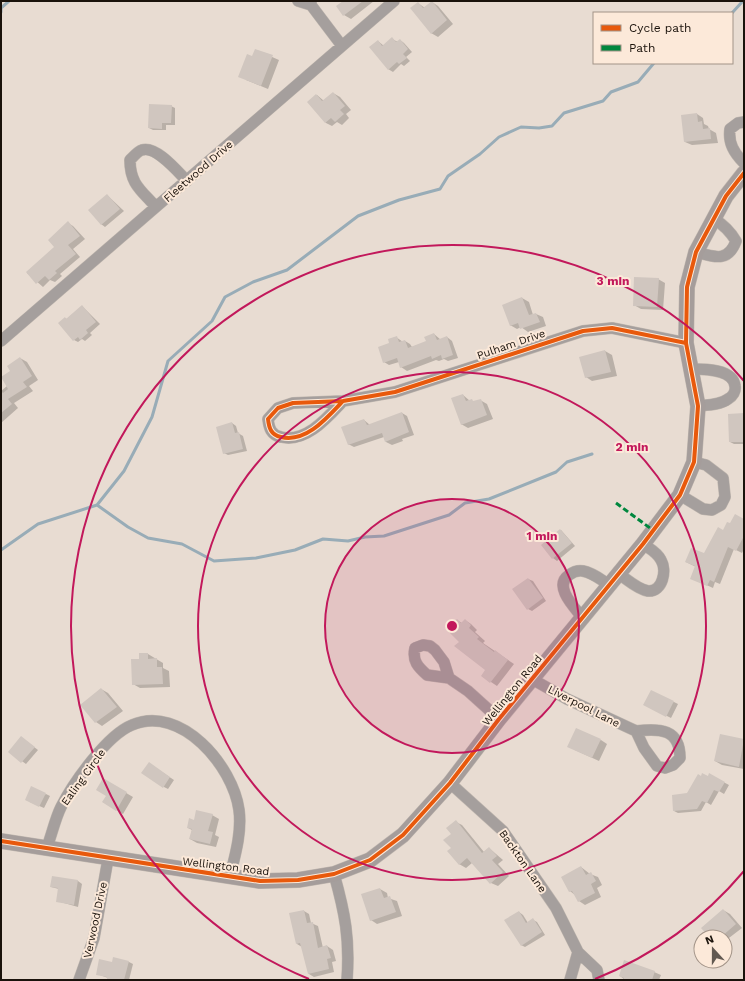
<svg xmlns="http://www.w3.org/2000/svg" width="745" height="981" font-family="'Work Sans',sans-serif">
  <rect width="100%" height="100%" fill="#e8dcd2"/>
  <path fill="#0003" d="M 345,1 L 374,1 L 351,19 L 344,15 Z
    M 432,2 L 438,6 L 453,24 L 438,37 L 431,33 L 418,3 L 425,8 Z
    M 392,39 L 398,42 L 400,40 L 404,43 L 412,52 L 406,57 L 410,61 L 404,66 L 401,64 L 393,72 L 388,69 L 378,41 L 384,46 Z
    M 256,50 L 279,60 L 268,89 L 246,80 Z
    M 333,93 L 340,97 L 351,110 L 346,114 L 349,118 L 342,125 L 337,122 L 332,126 L 326,123 L 308,102 L 317,95 L 324,101 Z
    M 171,106 L 175,108 L 175,125 L 166,125 L 166,130 L 153,130 L 149,128 Z
    M 697,114 L 703,118 L 704,124 L 708,126 L 709,129 L 716,133 L 718,143 L 692,145 L 685,142 Z
    M 107,195 L 124,211 L 105,227 L 101,224 Z
    M 68,223 L 73,226 L 85,239 L 73,249 L 80,257 L 60,274 L 62,276 L 55,282 L 50,280 L 43,287 L 27,273 L 55,247 Z
    M 658,279 L 665,283 L 663,310 L 641,309 L 634,305 Z
    M 522,298 L 529,302 L 533,315 L 536,314 L 543,317 L 546,326 L 528,332 L 521,327 L 517,329 L 510,325 Z
    M 82,306 L 100,324 L 90,333 L 92,335 L 85,341 L 82,339 L 78,342 L 74,340 L 65,318 L 67,319 Z
    M 434,334 L 441,340 L 447,337 L 452,341 L 458,358 L 448,361 L 444,359 L 439,361 L 436,360 L 407,371 L 401,367 L 399,362 L 389,365 L 384,362 L 390,344 L 396,337 L 403,342 L 405,341 L 410,344 L 412,347 L 427,342 Z
    M 605,351 L 612,355 L 617,376 L 592,381 L 586,377 Z
    M 20,358 L 27,362 L 38,380 L 29,386 L 33,391 L 14,403 L 18,408 L 1,423 L 1,391 L 7,386 L 12,372 Z
    M 463,395 L 470,401 L 475,402 L 480,400 L 487,404 L 493,419 L 468,428 L 461,424 Z
    M 402,413 L 407,416 L 414,435 L 402,439 L 403,441 L 392,445 L 386,442 L 384,437 L 354,447 L 348,444 L 364,420 L 370,425 Z
    M 744,414 L 744,444 L 734,444 L 730,442 Z
    M 232,423 L 236,426 L 238,433 L 243,436 L 247,451 L 228,455 L 224,453 Z
    M 744,520 L 744,549 L 742,553 L 734,549 L 720,584 L 715,582 L 713,588 L 691,578 L 696,567 L 686,562 L 705,555 L 724,531 L 731,525 Z
    M 561,530 L 575,546 L 557,561 L 553,558 Z
    M 528,579 L 533,581 L 546,601 L 532,611 L 528,609 Z
    M 457,620 L 462,623 L 465,620 L 471,624 L 477,630 L 475,632 L 485,641 L 483,643 L 514,664 L 497,686 L 482,676 L 486,670 L 460,641 Z
    M 148,654 L 163,663 L 163,668 L 169,671 L 170,687 L 140,688 L 133,684 L 140,660 Z
    M 101,689 L 108,693 L 123,711 L 102,726 L 96,722 Z
    M 674,702 L 678,704 L 671,718 L 649,707 Z
    M 721,735 L 744,740 L 744,769 L 722,765 L 715,761 Z
    M 21,737 L 38,750 L 26,764 L 9,752 Z
    M 601,740 L 607,744 L 599,761 L 575,750 Z
    M 153,766 L 174,780 L 168,789 L 164,787 Z
    M 710,775 L 729,785 L 724,794 L 719,791 L 711,805 L 706,802 L 701,811 L 678,813 L 674,811 L 688,794 Z
    M 104,780 L 133,797 L 123,814 L 103,802 L 107,796 Z
    M 46,794 L 50,796 L 44,808 L 30,802 Z
    M 212,815 L 219,819 L 215,835 L 219,837 L 216,847 L 197,843 L 190,839 L 192,830 L 188,828 L 195,821 Z
    M 456,822 L 462,825 L 484,852 L 489,848 L 503,860 L 498,864 L 509,876 L 498,886 L 491,883 L 472,863 L 466,868 L 459,864 L 452,849 L 452,834 Z
    M 581,867 L 590,874 L 598,877 L 602,885 L 597,888 L 601,897 L 585,905 L 579,901 L 575,895 L 570,891 Z
    M 53,877 L 78,881 L 82,884 L 78,907 L 57,901 L 59,889 L 51,887 Z
    M 380,889 L 387,893 L 388,898 L 397,901 L 402,916 L 377,924 L 371,920 Z
    M 723,910 L 730,914 L 742,928 L 725,941 L 725,937 L 711,937 Z
    M 304,911 L 309,914 L 311,923 L 318,926 L 323,948 L 327,946 L 333,950 L 336,961 L 332,962 L 334,972 L 314,977 L 309,974 L 302,947 L 297,944 Z
    M 519,912 L 523,915 L 528,923 L 533,920 L 537,922 L 545,935 L 525,947 L 521,945 Z
    M 129,962 L 133,964 L 129,980 L 108,980 L 108,978 L 97,974 L 113,964 Z
    M 654,972 L 661,975 L 659,980 L 625,980 L 620,976 Z"/>
  <g fill="none" stroke-linecap="round" stroke-linejoin="round">
    <path stroke="#98acb7" stroke-width="3" d="M 1,12 L 1,8 L 9,1
      M 732,13 L 742,2
      M 97,505 L 128,527 L 148,538 L 182,544 L 214,561 L 256,558 L 295,550 L 323,539 L 348,541 L 365,537 L 384,536 L 449,515 L 465,503 L 489,499 L 556,472 L 567,462 L 592,454
      M 1,550 L 38,524 L 97,505 L 124,471 L 152,417 L 168,361 L 212,321 L 225,297 L 253,282 L 287,270 L 358,216 L 399,200 L 440,189 L 448,176 L 480,154 L 499,137 L 521,127 L 539,128 L 552,126 L 564,113 L 603,101 L 611,92 L 638,82 L 654,63"/>
  </g>
  <path fill="#d0c6bf" d="M 343,1 L 363,1 L 343,16 L 336,6 Z
    M 432,1 L 447,20 L 431,34 L 410,8 L 418,2 L 423,8 Z
    M 392,37 L 396,42 L 400,39 L 408,49 L 403,54 L 407,58 L 399,64 L 397,62 L 388,70 L 369,47 L 378,40 L 382,46 Z
    M 255,49 L 273,55 L 261,86 L 238,77 L 247,54 L 252,56 Z
    M 333,92 L 345,106 L 340,110 L 344,114 L 335,122 L 331,118 L 325,123 L 307,102 L 316,94 L 322,101 Z
    M 149,104 L 172,105 L 171,123 L 162,123 L 162,129 L 148,128 Z
    M 697,113 L 698,122 L 702,121 L 703,129 L 710,128 L 711,139 L 684,142 L 681,115 Z
    M 107,194 L 120,209 L 101,225 L 88,210 Z
    M 68,221 L 80,236 L 68,245 L 76,254 L 55,271 L 57,273 L 49,280 L 45,276 L 36,284 L 26,272 L 54,247 L 48,240 Z
    M 634,277 L 659,278 L 657,307 L 633,306 Z
    M 522,297 L 529,315 L 536,313 L 540,322 L 520,329 L 518,323 L 510,326 L 502,305 Z
    M 82,305 L 96,322 L 86,330 L 88,333 L 80,340 L 78,337 L 73,341 L 58,323 L 65,317 L 66,319 Z
    M 434,333 L 437,340 L 447,336 L 453,355 L 442,359 L 441,355 L 432,359 L 431,356 L 400,368 L 397,358 L 383,363 L 378,347 L 389,343 L 388,339 L 397,336 L 399,342 L 405,340 L 408,348 L 426,341 L 424,337 Z
    M 605,350 L 611,372 L 585,378 L 579,357 Z
    M 20,357 L 32,376 L 23,382 L 27,387 L 8,399 L 12,404 L 1,413 L 1,391 L 3,393 L 8,389 L 1,377 L 10,371 L 7,366 Z
    M 463,394 L 466,401 L 472,399 L 473,401 L 481,399 L 487,415 L 461,425 L 451,398 Z
    M 402,412 L 409,432 L 385,442 L 382,433 L 348,445 L 341,427 L 364,419 L 367,425 Z
    M 744,413 L 744,442 L 729,442 L 728,414 Z
    M 232,422 L 235,433 L 239,432 L 243,449 L 223,454 L 216,427 Z
    M 735,514 L 744,519 L 744,536 L 736,551 L 728,547 L 714,582 L 710,580 L 707,586 L 690,579 L 695,566 L 685,562 L 691,548 L 704,553 L 718,527 L 723,530 L 727,522 L 730,523 Z
    M 560,529 L 572,543 L 552,559 L 541,545 Z
    M 528,578 L 543,598 L 527,610 L 512,589 Z
    M 457,619 L 461,623 L 465,619 L 471,625 L 469,628 L 479,637 L 477,639 L 494,652 L 495,650 L 508,660 L 490,683 L 481,676 L 485,670 L 454,646 L 459,642 L 447,630 Z
    M 139,653 L 148,653 L 148,659 L 157,658 L 157,667 L 162,667 L 163,684 L 132,685 L 131,659 L 139,659 Z
    M 101,688 L 117,707 L 95,723 L 80,705 Z
    M 651,690 L 674,701 L 666,717 L 643,705 Z
    M 576,728 L 601,739 L 592,758 L 567,747 Z
    M 720,734 L 744,739 L 739,767 L 714,761 Z
    M 21,736 L 35,747 L 21,763 L 8,752 Z
    M 149,762 L 170,777 L 163,788 L 141,773 Z
    M 702,773 L 708,776 L 709,773 L 725,782 L 719,792 L 714,790 L 707,803 L 702,801 L 697,809 L 673,811 L 672,795 L 687,793 L 698,774 L 701,776 Z
    M 103,778 L 127,792 L 116,811 L 102,802 L 106,796 L 96,790 Z
    M 31,786 L 46,793 L 39,807 L 25,800 Z
    M 196,810 L 213,814 L 208,831 L 213,832 L 210,844 L 189,839 L 192,829 L 187,828 L 189,818 L 194,820 Z
    M 456,820 L 482,853 L 489,847 L 497,856 L 492,860 L 503,872 L 490,884 L 467,858 L 459,865 L 447,851 L 451,848 L 443,840 L 451,834 L 446,828 Z
    M 581,866 L 586,875 L 591,872 L 596,881 L 591,884 L 595,893 L 578,902 L 572,891 L 569,892 L 561,877 Z
    M 52,876 L 78,880 L 74,905 L 56,902 L 58,888 L 50,887 Z
    M 380,888 L 384,898 L 390,896 L 396,912 L 370,921 L 361,894 Z
    M 723,909 L 736,924 L 721,937 L 709,937 L 701,928 Z
    M 304,910 L 307,923 L 313,922 L 318,948 L 327,945 L 331,958 L 327,959 L 329,969 L 308,974 L 300,943 L 296,944 L 289,913 Z
    M 519,911 L 526,923 L 533,918 L 542,932 L 521,946 L 504,920 Z
    M 113,957 L 129,961 L 124,980 L 107,980 L 107,977 L 96,975 L 99,959 L 112,962 Z
    M 624,960 L 655,971 L 652,980 L 624,980 L 624,978 L 619,976 Z"/>
  <g fill="none" stroke-linecap="round" stroke-linejoin="round">
    <defs>
      <path id="street" d="M 298,1 L 311,5
        M 311,1 L 311,5 L 342,46
        M 744,122 L 738,123 L 730,129 C 728,143 734,153 744,163
        M 156,207 C 141,190 130,184 130,160 C 133,157 138,151 142,150 C 156,145 178,172 187,181
        M 696,252 C 714,257 728,263 736,241 C 730,231 724,225 714,219
        M 1,341 L 394,1
        M 692,369 C 705,369 733,369 735,386 C 736,391 733,396 728,399 C 720,405 708,405 698,406
        M 343,401 C 327,418 306,443 281,437 C 271,435 269,428 268,419 L 278,408 L 293,403 L 343,401 L 395,392 L 583,331 L 612,328 L 686,343
        M 680,495 L 703,509 L 712,510 L 721,505 L 725,497 L 723,478 L 706,465 L 694,462
        M 619,574 C 628,580 637,589 648,591 C 663,592 667,570 661,560 C 657,552 650,549 643,544
        M 582,617 C 574,607 553,586 569,575 C 573,572 578,570 583,571 C 593,573 600,579 608,584
        M 449,678 L 427,675 C 418,667 412,661 415,648 L 423,645 L 430,646 L 435,650 L 444,662 L 449,678 L 468,691 L 499,719
        M 532,679 L 567,699 L 636,731 L 644,748 L 657,766 L 665,768 L 673,765 L 680,758 C 680,729 660,728 636,731
        M 450,783 L 503,831 L 556,908 L 578,952 L 597,970 L 599,980
        M 47,847 C 52,834 55,819 61,807 C 73,783 107,735 132,725 C 181,704 233,766 239,810 C 242,832 235,856 230,876
        M 334,874 C 345,913 350,939 347,980
        M 79,980 L 94,938 L 108,859
        M 570,980 L 578,952"/>
      <path id="secondary" d="M 1,841 L 260,881 L 298,880 L 334,874 L 370,860 L 403,835 L 450,783 L 499,719 L 643,544 L 680,495 L 694,462 L 698,406 L 686,343 L 687,287 L 696,252 L 726,196 L 744,173"/>
    </defs>
    <use href="#street" stroke="#c1b8b0" stroke-width="12"/>
    <use href="#secondary" stroke="#c1b8b0" stroke-width="16"/>
    <use href="#street" stroke="#a59f9d" stroke-width="11"/>
    <use href="#secondary" stroke="#a59d9b" stroke-width="15"/>
    <path stroke="#00873e" stroke-width="3" stroke-dasharray="6 3" stroke-linecap="butt" d="M 616,503 L 654,531"/>
    <defs>
      <path id="cycleway" d="M 343,401 C 327,418 306,443 281,437 C 271,435 269,428 268,419 L 278,408 L 293,403 L 343,401 L 395,392 L 583,331 L 612,328 L 686,343
        M 1,841 L 260,881 L 298,880 L 334,874 L 370,860 L 403,835 L 450,783 L 499,719 L 643,544 L 680,495 L 694,462 L 698,406 L 686,343 L 687,287 L 696,252 L 726,196 L 744,173"/>
    </defs>
    <use href="#cycleway" stroke="#fce9d9" stroke-width="6"/>
    <use href="#cycleway" stroke="#e8590c" stroke-width="4"/>
  </g>
  <circle cx="452" cy="626" r="127" fill="#c2185b" fill-opacity=".12"/>
  <g fill="none" stroke="#c2185b" stroke-width="2">
    <circle cx="452" cy="626" r="127"/>
    <circle cx="452" cy="626" r="254"/>
    <path d="M744 871A381 381 0 0 1 595 979M309 979A381 381 0 1 1 744 381"/>
  </g>
  <g text-anchor="middle" stroke-width="4" stroke-linejoin="round" paint-order="stroke">
    <g font-size="11" fill="#1a120b" stroke="#fce9d9">
      <text transform="translate(198 171) rotate(-41)" y="4">Fleetwood Drive</text>
      <text transform="translate(511 344) rotate(-19)" y="4">Pulham Drive</text>
      <text transform="translate(512 690) rotate(-51)" y="4">Wellington Road</text>
      <text transform="translate(584 706) rotate(27)" y="4">Liverpool Lane</text>
      <text transform="translate(83 777) rotate(-54)" y="4">Ealing Circle</text>
      <text transform="translate(523 861) rotate(55)" y="4">Backton Lane</text>
      <text transform="translate(226 866) rotate(7)" y="4">Wellington Road</text>
      <text transform="translate(95 920) rotate(-78)" y="4">Verwood Drive</text>
    </g>
  </g>
  <circle cx="452" cy="626" r="6" fill="#c2185b" stroke="#fce9d9" stroke-width="2"/>
  <g font-size="12" text-anchor="middle" font-weight="bold" fill="#c2185b" stroke="#fce9d9" stroke-width="4" stroke-linejoin="round" paint-order="stroke">
    <text x="613" y="285">3 min</text>
    <text x="632" y="451">2 min</text>
    <text x="542" y="540">1 min</text>
  </g>
  <rect width="745" height="981" fill="none" stroke="#1a120b" stroke-width="4"/>
  <rect x="593" y="12" width="140" height="52" fill="#fce9d9" stroke="#a29387"/>
  <rect x="601" y="25" width="20" height="6" fill="#e8590c" stroke="#a29387"/>
  <text x="629" y="32" font-size="12" fill="#1a120b">Cycle path</text>
  <rect x="601" y="45" width="20" height="6" fill="#00873e" stroke="#a29387"/>
  <text x="629" y="52" font-size="12" fill="#1a120b">Path</text>
  <g transform="translate(713 949) rotate(339)"><circle r="19" fill="#fce9d9" stroke="#a29387"/>
  <path d="M0-3L7 15L0 10L-7 15Z" fill="#625951"/>
  <text y="-6" font-size="11" font-weight="bold" text-anchor="middle" fill="#1a120b">N</text>
  </g>
</svg>
